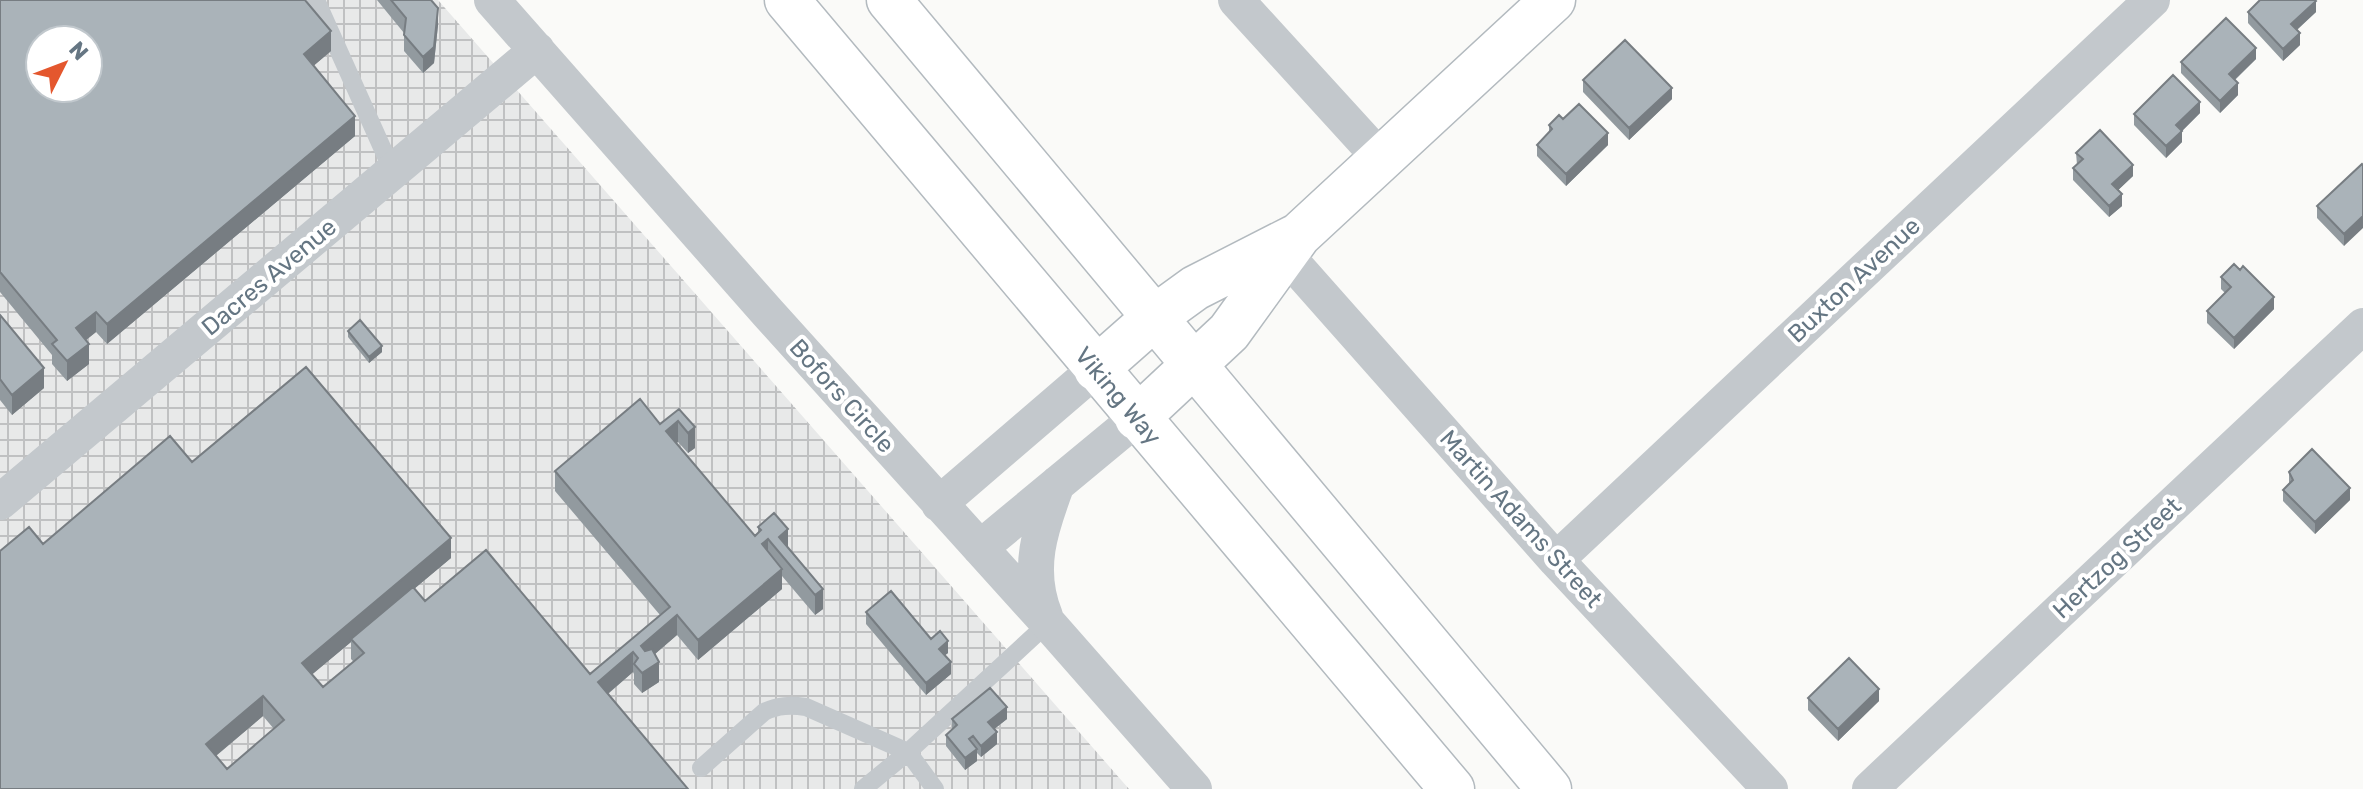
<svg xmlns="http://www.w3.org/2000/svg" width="2363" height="789" font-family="Rubik,sans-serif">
  <defs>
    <pattern id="industrial-grid" width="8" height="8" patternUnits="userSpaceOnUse" patternTransform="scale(2)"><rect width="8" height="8" fill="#e8e9e9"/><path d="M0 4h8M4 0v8" fill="none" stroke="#c0c1c2"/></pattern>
  </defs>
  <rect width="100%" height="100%" fill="#fafaf8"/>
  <path fill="url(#industrial-grid)" fill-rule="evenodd" d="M 0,0 L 438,0 L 1129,789 L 0,789 ZM 40,40 L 88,40 L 88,88 L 40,88 Z"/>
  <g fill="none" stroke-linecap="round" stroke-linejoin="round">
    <defs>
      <path id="secondary" d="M 787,0 L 1452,789
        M 889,0 L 1549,789
        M 1096,369 L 1155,317 L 1195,288 L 1297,236
        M 1137,418 L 1229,332 L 1299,235 L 1553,0"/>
    </defs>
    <use href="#secondary" stroke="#b3babf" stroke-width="47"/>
    <path stroke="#c3c8cc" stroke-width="18" d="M 316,0 L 393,172
      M 701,768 L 764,712 C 778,705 791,705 806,707 L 908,752 L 935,789
      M 863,789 L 908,752 L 1048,623"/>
    <path stroke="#c3c8cc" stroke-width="36" d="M 492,0 L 768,313 L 1048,623 L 1194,789
      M 1236,0 L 1382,160
      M 1276,244 L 1556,560 L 1770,789
      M 0,502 L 537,50
      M 939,504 L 1096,369
      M 980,548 L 1137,418
      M 1556,560 L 2152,0
      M 1045,616 C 1026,569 1040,529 1057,484
      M 1870,789 L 2363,326"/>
    <use href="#secondary" stroke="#fff" stroke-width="44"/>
  </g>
  <path fill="#929a9f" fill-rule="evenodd" d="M 0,0 L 331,51 L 313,66 L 355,136 L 107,344 L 96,332 L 86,340 L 89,364 L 67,381 L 52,364 L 52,355 L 0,292 Z
    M 377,0 L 431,0 L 438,25 L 434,63 L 423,73 L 404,51 L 404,33 Z
    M 2248,12 L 2316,12 L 2297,30 L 2300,45 L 2283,61 L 2248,23 Z
    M 2256,59 L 2235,80 L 2238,95 L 2220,113 L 2181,73 L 2181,62 Z
    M 1583,80 L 1672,99 L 1629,140 L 1583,92 Z
    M 2200,113 L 2182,131 L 2182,142 L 2166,158 L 2134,125 L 2134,114 Z
    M 1563,119 L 1608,145 L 1566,186 L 1537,156 L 1537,145 L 1549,133 L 1549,125 Z
    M 2076,153 L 2133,176 L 2118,190 L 2122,206 L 2109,217 L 2073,180 L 2073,168 L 2077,165 Z
    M 2362,164 L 2344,246 L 2317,218 L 2317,206 Z
    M 2221,277 L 2274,309 L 2234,349 L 2207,323 L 2207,311 L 2225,293 L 2221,289 Z
    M 0,315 L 44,388 L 12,415 L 0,400 Z
    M 348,331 L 382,352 L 369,363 L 348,337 Z
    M 679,409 L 695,448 L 688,453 L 678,442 L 676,443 L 755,536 L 758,533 L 758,527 L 788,547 L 823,589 L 823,609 L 815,615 L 782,576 L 782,589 L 698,660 L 677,635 L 655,654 L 659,682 L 642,693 L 634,684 L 634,674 L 633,672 L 608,694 L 688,789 L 0,789 L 43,544 L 192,462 L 451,558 L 414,589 L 425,601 L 590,674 L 660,615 L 555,491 L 555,471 L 660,424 ZM 351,642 L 351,659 L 354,662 L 323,687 L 312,674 ZM 263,716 L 274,729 L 227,769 L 216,756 Z
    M 2289,472 L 2350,500 L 2315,534 L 2283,501 L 2283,490 L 2289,483 Z
    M 866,612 L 931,639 L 948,653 L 945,655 L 951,674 L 926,695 L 866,624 Z
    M 1808,698 L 1879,701 L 1838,741 L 1808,710 Z
    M 952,719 L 1007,719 L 994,729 L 997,744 L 981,757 L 977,753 L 977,761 L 965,770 L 946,746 L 946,735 L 952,730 Z"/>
  <path fill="#777d82" d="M 2316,1 L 2316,12 L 2291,35 L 2291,24 Z
    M 438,8 L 438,25 L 434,63 L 423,73 L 423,57 Z
    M 331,31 L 331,51 L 304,74 L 304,54 Z
    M 2300,33 L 2300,45 L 2283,61 L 2283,49 Z
    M 2256,48 L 2256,59 L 2229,85 L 2229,74 Z
    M 2238,83 L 2238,95 L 2220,113 L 2220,101 Z
    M 1672,88 L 1672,99 L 1629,140 L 1629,128 Z
    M 2200,102 L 2200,113 L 2182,131 L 2182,142 L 2166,158 L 2166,146 L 2176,125 Z
    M 355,116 L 355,136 L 107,344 L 107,324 Z
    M 1608,133 L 1608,145 L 1566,186 L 1566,174 Z
    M 2133,165 L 2133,176 L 2112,196 L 2112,184 Z
    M 2122,194 L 2122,206 L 2109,217 L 2109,206 Z
    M 2363,216 L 2363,228 L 2344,246 L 2344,234 Z
    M 2274,297 L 2274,309 L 2234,349 L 2234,338 Z
    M 96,312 L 96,332 L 76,348 L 76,328 Z
    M 89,344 L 89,364 L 67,381 L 67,361 Z
    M 382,346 L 382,352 L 369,363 L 369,357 Z
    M 44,368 L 44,388 L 12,415 L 12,395 Z
    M 678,421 L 678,442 L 666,452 L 666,431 Z
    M 695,427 L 695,448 L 688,453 L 688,433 Z
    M 2350,488 L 2350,500 L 2315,534 L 2315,522 Z
    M 788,529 L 788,549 L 779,537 Z
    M 451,538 L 451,558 L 353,640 L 351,639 L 351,642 L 302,683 L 302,663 Z
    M 768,539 L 768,559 L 762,544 Z
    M 782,569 L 782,589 L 698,660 L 698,640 Z
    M 823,589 L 823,609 L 815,615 L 815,595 Z
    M 677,615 L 677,635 L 641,666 L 641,646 Z
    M 948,641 L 948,653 L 939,660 L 939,649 Z
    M 633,652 L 633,672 L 598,702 L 598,682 Z
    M 659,662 L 659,682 L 642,693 L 642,673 Z
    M 951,662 L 951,674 L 926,695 L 926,683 Z
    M 1879,689 L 1879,701 L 1838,741 L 1838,729 Z
    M 263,696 L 263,716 L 206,764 L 206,744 Z
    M 1007,707 L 1007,719 L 988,734 L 988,722 Z
    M 997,732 L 997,744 L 981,757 L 981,746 Z
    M 977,749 L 977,761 L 965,770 L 965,758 Z"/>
  <path fill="#aab3b9" stroke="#777d82" stroke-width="2" fill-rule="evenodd" d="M 0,0 L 305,0 L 331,31 L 304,54 L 355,116 L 107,324 L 96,312 L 76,328 L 89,344 L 67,361 L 52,344 L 57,340 L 0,272 ZM 40,40 L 88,40 L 88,88 L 40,88 Z
    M 391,0 L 431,0 L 438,8 L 434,47 L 423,57 L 404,35 L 406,18 Z
    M 2260,0 L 2315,0 L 2316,1 L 2291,24 L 2300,33 L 2283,49 L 2248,12 Z
    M 2226,18 L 2256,48 L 2229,74 L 2238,83 L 2220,101 L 2181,62 Z
    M 1625,40 L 1672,88 L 1629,128 L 1583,80 Z
    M 2173,75 L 2200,102 L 2176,125 L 2182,131 L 2166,146 L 2134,114 Z
    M 1579,104 L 1608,133 L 1566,174 L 1537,145 L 1552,129 L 1549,125 L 1559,115 L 1563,119 Z
    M 2100,130 L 2133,165 L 2112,184 L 2122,194 L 2109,206 L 2073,168 L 2083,159 L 2076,153 Z
    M 2362,164 L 2363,165 L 2363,216 L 2344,234 L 2317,206 Z
    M 2234,264 L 2240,270 L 2243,266 L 2274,297 L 2234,338 L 2207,311 L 2231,287 L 2221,277 Z
    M 0,315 L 44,368 L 12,395 L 0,379 Z
    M 360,320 L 382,346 L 369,357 L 348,331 Z
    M 306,367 L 451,538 L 302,663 L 323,687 L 364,653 L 351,639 L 413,587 L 425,601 L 486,550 L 590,674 L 670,607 L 555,471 L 640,399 L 660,424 L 679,409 L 695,427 L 688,433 L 678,421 L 666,431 L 755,536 L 761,530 L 758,527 L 774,513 L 788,529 L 779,537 L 823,589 L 815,595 L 768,539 L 762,544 L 782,569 L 698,640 L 677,615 L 641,646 L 645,651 L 652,649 L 659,662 L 642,673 L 634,664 L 638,658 L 633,652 L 598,682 L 688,789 L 0,789 L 0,551 L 29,527 L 43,544 L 170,436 L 192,462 ZM 263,696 L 284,720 L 227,769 L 206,744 Z
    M 2312,449 L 2350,488 L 2315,522 L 2283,490 L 2293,480 L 2289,472 Z
    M 891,591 L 931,639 L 940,631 L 948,641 L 939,649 L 951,662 L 926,683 L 866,612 Z
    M 1849,658 L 1879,689 L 1838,729 L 1808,698 Z
    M 990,688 L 1007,707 L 988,722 L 997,732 L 981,746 L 973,736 L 969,739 L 977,749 L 965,758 L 946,735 L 957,725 L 952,719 Z"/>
  <g text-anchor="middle" stroke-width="8" stroke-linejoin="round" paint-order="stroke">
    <g font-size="24" fill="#657683" stroke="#fff">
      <text transform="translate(269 277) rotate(-40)" y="8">Dacres Avenue</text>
      <text transform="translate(1854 280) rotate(-43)" y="8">Buxton Avenue</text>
      <text transform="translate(842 396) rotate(48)" y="8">Bofors Circle</text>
      <text transform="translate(1118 396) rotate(50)" y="8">Viking Way</text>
      <text transform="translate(1521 519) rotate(48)" y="8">Martin Adams Street</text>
      <text transform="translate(2117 558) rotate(-43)" y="8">Hertzog Street</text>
    </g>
  </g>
  <g transform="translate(64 64) rotate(48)"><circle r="38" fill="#ffffff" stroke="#c1c8cd" stroke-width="2"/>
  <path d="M0-6L14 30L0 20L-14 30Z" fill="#e4572e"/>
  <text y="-12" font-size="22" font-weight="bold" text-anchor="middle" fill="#657683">N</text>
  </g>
</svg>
